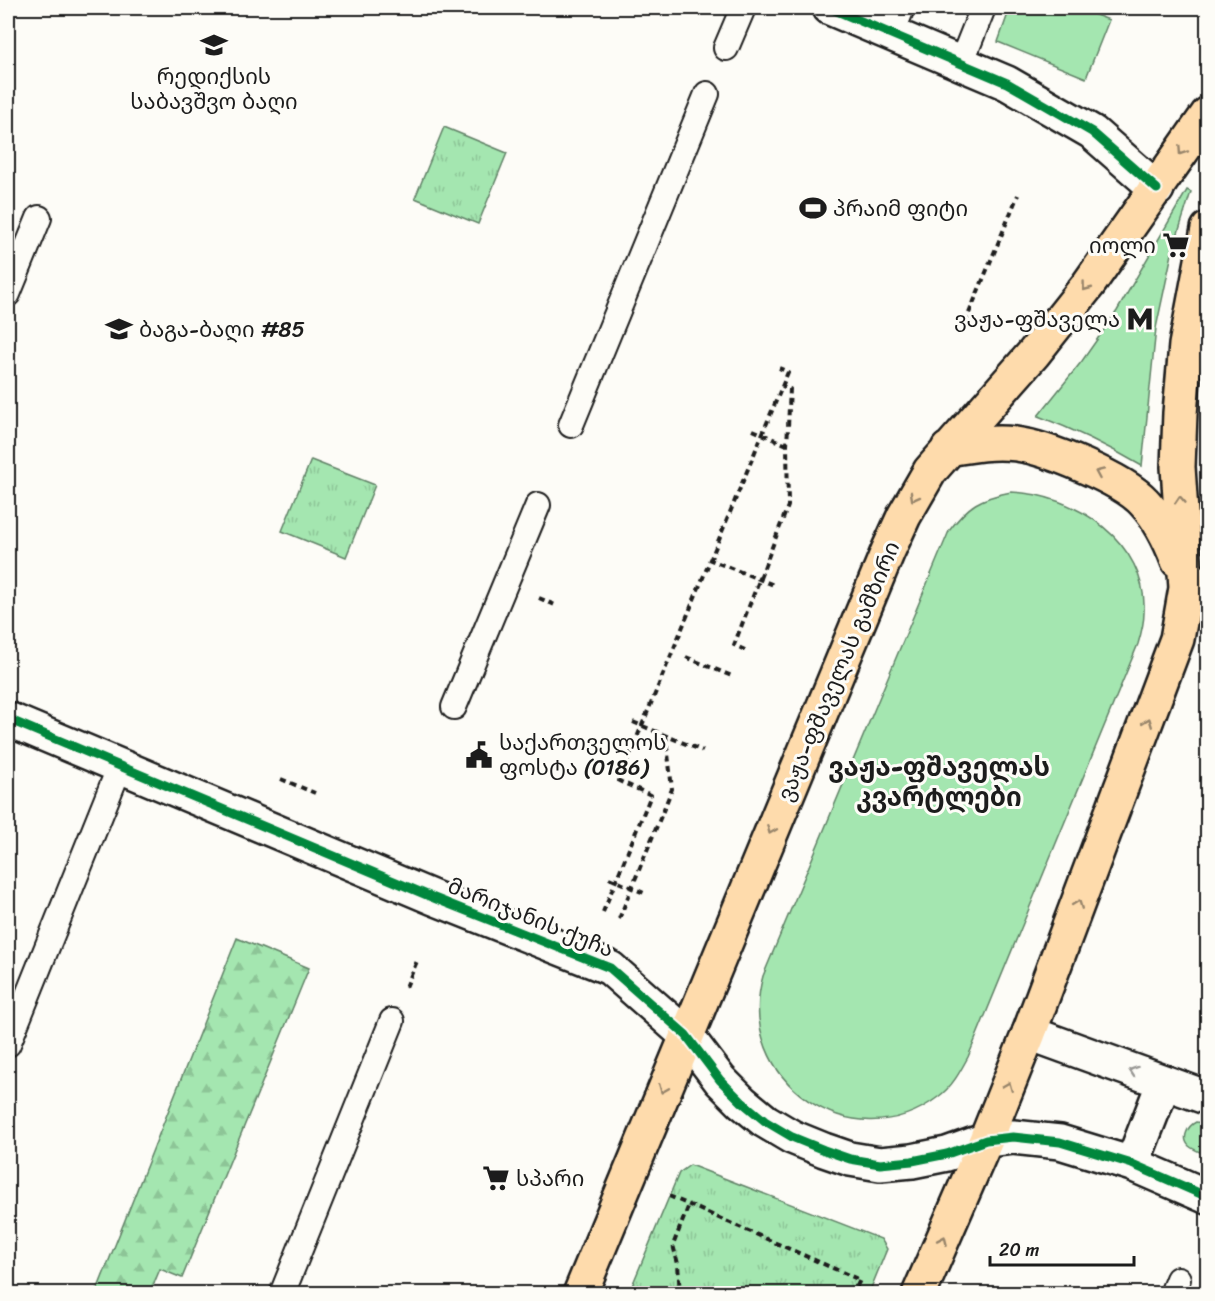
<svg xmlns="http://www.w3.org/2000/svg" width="1215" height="1301" font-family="Sriracha,'Noto Sans Georgian',sans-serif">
  <defs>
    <pattern id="forest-firs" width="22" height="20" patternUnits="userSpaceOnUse" patternTransform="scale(1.5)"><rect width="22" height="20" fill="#a4e6b0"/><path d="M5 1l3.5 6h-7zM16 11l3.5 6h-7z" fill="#8dc597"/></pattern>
    <pattern id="park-tufts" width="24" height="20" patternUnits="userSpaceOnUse" patternTransform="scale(1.5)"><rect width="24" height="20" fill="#a4e6b0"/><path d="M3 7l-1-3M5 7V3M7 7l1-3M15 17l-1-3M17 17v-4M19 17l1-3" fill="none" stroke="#8dc597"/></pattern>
  </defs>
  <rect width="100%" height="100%" fill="#fdfcf7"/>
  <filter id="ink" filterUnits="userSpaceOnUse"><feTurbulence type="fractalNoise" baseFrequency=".0167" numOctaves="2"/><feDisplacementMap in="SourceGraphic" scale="12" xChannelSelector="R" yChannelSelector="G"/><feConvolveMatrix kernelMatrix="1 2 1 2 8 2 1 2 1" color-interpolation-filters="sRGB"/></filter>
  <g filter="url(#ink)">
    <path fill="#a4e6b0" stroke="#608166" stroke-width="1.5" d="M 1010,8 L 1077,8 L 1109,20 L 1086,78 L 998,42 Z
      M 1187,190 L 1191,192 L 1173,249 L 1156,328 L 1142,466 C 1108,446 1075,430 1038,416 L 1082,361 L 1117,311 Z
      M 1011,492 C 1075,494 1148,542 1144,613 C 1144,623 1141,634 1138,644 L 968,1057 C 960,1072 952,1087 938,1097 C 852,1163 734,1079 763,976 L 949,531 C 968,505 980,498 1011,492 Z
      M 1196,1122 L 1207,1124 L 1207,1155 C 1202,1153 1194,1150 1189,1146 C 1181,1138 1188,1126 1196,1122 Z"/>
    <path fill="url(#forest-firs)" stroke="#608166" stroke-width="1.5" d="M 237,938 L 309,968 L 182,1278 L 160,1269 L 150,1293 L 96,1293 Z"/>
    <path fill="url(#park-tufts)" stroke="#608166" stroke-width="1.5" d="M 444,127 L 507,153 L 478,224 L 415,198 Z
      M 311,460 L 375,485 L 346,557 L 282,531 Z
      M 690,1165 L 881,1239 L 887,1249 L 869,1293 L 629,1293 L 679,1173 Z"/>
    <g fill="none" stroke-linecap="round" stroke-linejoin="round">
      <defs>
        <path id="lane" d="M 892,33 L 902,8
          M 726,48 L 743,8
          M 961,63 L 983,8
          M 8,294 L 39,218
          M 571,425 L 707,94
          M 1186,588 L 1208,577
          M 454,707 L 538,505
          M 8,1044 L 120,766
          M 282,1294 L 392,1021
          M 1172,1294 L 1178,1279"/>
        <path id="street" d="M 830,8 L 1007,83 L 1092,132 L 1157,189"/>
        <path id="secondary" d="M 8,719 L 434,898 L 610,968 L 686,1035 L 720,1080 L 742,1102 L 765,1121 L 792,1137 L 824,1150 L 850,1159 L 880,1164 L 912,1161 L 947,1154 L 986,1140 L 1013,1137 L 1060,1142 L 1132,1164 L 1208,1197
          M 1029,1033 L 1208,1098
          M 1132,1164 L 1164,1082"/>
        <path id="primary" d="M 948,449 C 971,445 993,441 1016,444 C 1047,448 1123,479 1144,502 C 1159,518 1170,540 1178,561
          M 580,1294 L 888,551 L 904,516 L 930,471 L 1034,353 L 1088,285 L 1208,114
          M 919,1294 L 986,1140 L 1029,1033 L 1177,639 L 1186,588 L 1178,467 L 1180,413 L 1186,345 L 1208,229"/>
      </defs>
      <use href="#lane" stroke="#1c1c1c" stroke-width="28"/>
      <use href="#street" stroke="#1c1c1c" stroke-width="38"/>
      <use href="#secondary" stroke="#1c1c1c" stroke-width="38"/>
      <use href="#primary" stroke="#1c1c1c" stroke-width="38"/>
      <path stroke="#1c1c1c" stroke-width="4" stroke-dasharray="6 4.5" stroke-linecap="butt" d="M 965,323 L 1018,195
        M 753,430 L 787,445
        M 708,559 L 774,585
        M 539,598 L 555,605
        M 745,650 L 734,645 L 788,506 L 787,445 L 790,389 L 782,386
        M 686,657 L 734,677
        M 633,722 L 703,751
        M 281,779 L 315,793
        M 609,878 L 644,893
        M 603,912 L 651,795 L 619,781 L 788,372 L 779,368
        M 619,919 L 672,789 L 666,736
        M 406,987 L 417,961
        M 669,1196 L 860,1280 L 853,1294
        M 680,1294 L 678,1264 L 673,1245 L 689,1205"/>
      <use href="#lane" stroke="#fdfcf7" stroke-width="24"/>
      <use href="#street" stroke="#fdfcf7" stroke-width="33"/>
      <use href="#secondary" stroke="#fdfcf7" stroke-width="33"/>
      <use href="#primary" stroke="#fedbac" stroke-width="33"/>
      <defs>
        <path id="cycleway" d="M 830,8 L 1007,83 L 1092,132 L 1157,189
          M 8,719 L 434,898 L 610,968 L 686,1035 L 720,1080 L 742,1102 L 765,1121 L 792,1137 L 824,1150 L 850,1159 L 880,1164 L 912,1161 L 947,1154 L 986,1140 L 1013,1137 L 1060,1142 L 1132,1164 L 1208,1197"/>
      </defs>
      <use href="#cycleway" stroke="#fdfcf7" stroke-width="13"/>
      <use href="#cycleway" stroke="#00873e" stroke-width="9"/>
    </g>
    <defs><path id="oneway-chevron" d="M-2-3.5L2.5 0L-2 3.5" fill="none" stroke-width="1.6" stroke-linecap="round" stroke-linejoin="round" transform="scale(1.5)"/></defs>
    <g stroke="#98856b">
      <use href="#oneway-chevron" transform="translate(1182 151) rotate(124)"/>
      <use href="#oneway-chevron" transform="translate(1086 287) rotate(127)"/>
      <use href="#oneway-chevron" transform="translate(1099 473) rotate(-156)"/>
      <use href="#oneway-chevron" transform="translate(914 497) rotate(119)"/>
      <use href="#oneway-chevron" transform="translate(1180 500) rotate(-94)"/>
      <use href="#oneway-chevron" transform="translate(1148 722) rotate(-69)"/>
      <use href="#oneway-chevron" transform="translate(771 830) rotate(113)"/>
      <use href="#oneway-chevron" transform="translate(1078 904) rotate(-69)"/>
      <use href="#oneway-chevron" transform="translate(1008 1086) rotate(-68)"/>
      <use href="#oneway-chevron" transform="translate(663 1089) rotate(112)"/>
      <use href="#oneway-chevron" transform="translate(943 1240) rotate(-66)"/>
    </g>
    <use stroke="#989794" href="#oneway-chevron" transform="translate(1133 1071) rotate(-161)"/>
  </g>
  <defs>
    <symbol id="school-bare" viewBox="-9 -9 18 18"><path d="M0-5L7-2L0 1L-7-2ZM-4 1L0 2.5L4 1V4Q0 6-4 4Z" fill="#1c1c1c" stroke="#fdfcf7" stroke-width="2.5" paint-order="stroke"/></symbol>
    <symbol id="stadium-bare" viewBox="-9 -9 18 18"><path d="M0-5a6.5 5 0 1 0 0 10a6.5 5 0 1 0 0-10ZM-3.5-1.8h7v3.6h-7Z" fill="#1c1c1c" stroke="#fdfcf7" stroke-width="2.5" paint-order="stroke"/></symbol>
    <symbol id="supermarket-bare" viewBox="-9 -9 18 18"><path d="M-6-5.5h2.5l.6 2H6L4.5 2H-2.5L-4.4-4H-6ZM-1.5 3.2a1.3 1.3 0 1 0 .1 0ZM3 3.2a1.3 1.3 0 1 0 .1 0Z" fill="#1c1c1c" stroke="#fdfcf7" stroke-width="2.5" paint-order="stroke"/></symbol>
    <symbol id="metro-bare" viewBox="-9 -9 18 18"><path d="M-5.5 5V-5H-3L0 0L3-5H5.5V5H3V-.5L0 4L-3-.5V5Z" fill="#1c1c1c" stroke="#fdfcf7" stroke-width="2.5" paint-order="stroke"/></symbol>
    <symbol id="civic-bare" viewBox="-9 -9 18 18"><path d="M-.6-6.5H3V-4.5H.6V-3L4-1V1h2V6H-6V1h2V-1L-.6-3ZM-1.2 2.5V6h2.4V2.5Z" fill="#1c1c1c" stroke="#fdfcf7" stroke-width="2.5" paint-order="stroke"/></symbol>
  </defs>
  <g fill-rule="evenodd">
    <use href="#school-bare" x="195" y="26" width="38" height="38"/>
    <use href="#stadium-bare" x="794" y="189" width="38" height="38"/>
    <use href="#supermarket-bare" x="1157" y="226" width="38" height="38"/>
    <use href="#metro-bare" x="1121" y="300" width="38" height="38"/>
    <use href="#school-bare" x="100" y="310" width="38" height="38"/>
    <use href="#civic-bare" x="460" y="736" width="38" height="38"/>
    <use href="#supermarket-bare" x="477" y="1159" width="38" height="38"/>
  </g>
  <g text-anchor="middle" stroke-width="6" stroke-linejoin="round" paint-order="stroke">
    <g font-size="22" fill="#1c1c1c" stroke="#fdfcf7" text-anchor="start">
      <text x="214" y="84" text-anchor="middle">რედიქსის<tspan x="214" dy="25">საბავშვო ბაღი</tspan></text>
      <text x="833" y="216">პრაიმ ფიტი</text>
      <text x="1156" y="253" text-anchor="end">იოლი</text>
      <text x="1120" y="327" text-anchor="end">ვაჟა-ფშაველა</text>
      <text x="139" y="337">ბაგა-ბაღი #85</text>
      <text x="499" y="750">საქართველოს<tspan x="499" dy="25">ფოსტა (0186)</tspan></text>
      <text x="516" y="1186">სპარი</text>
    </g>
    <g font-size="22" fill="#1c1c1c" stroke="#fdfcf7">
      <text transform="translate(838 671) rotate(-67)" y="8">ვაჟა-ფშაველას გამზირი</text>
      <text transform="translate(531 917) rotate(22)" y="8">მარიჯანის ქუჩა</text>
    </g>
    <g font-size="26" font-weight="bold" fill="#1c1c1c" stroke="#fdfcf7">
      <text x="939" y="776">ვაჟა-ფშაველას<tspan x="939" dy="30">კვარტლები</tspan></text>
    </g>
  </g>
  <rect width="1215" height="1301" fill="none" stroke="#fdfcf7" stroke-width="30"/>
  <rect x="15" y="15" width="1185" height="1271" fill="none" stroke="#1c1c1c" stroke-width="2" filter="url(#ink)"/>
  <path d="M990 1256v9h144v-9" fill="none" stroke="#1c1c1c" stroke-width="3"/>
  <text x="999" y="1256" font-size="18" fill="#1c1c1c" stroke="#fdfcf7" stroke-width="4.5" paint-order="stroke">20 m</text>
</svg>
